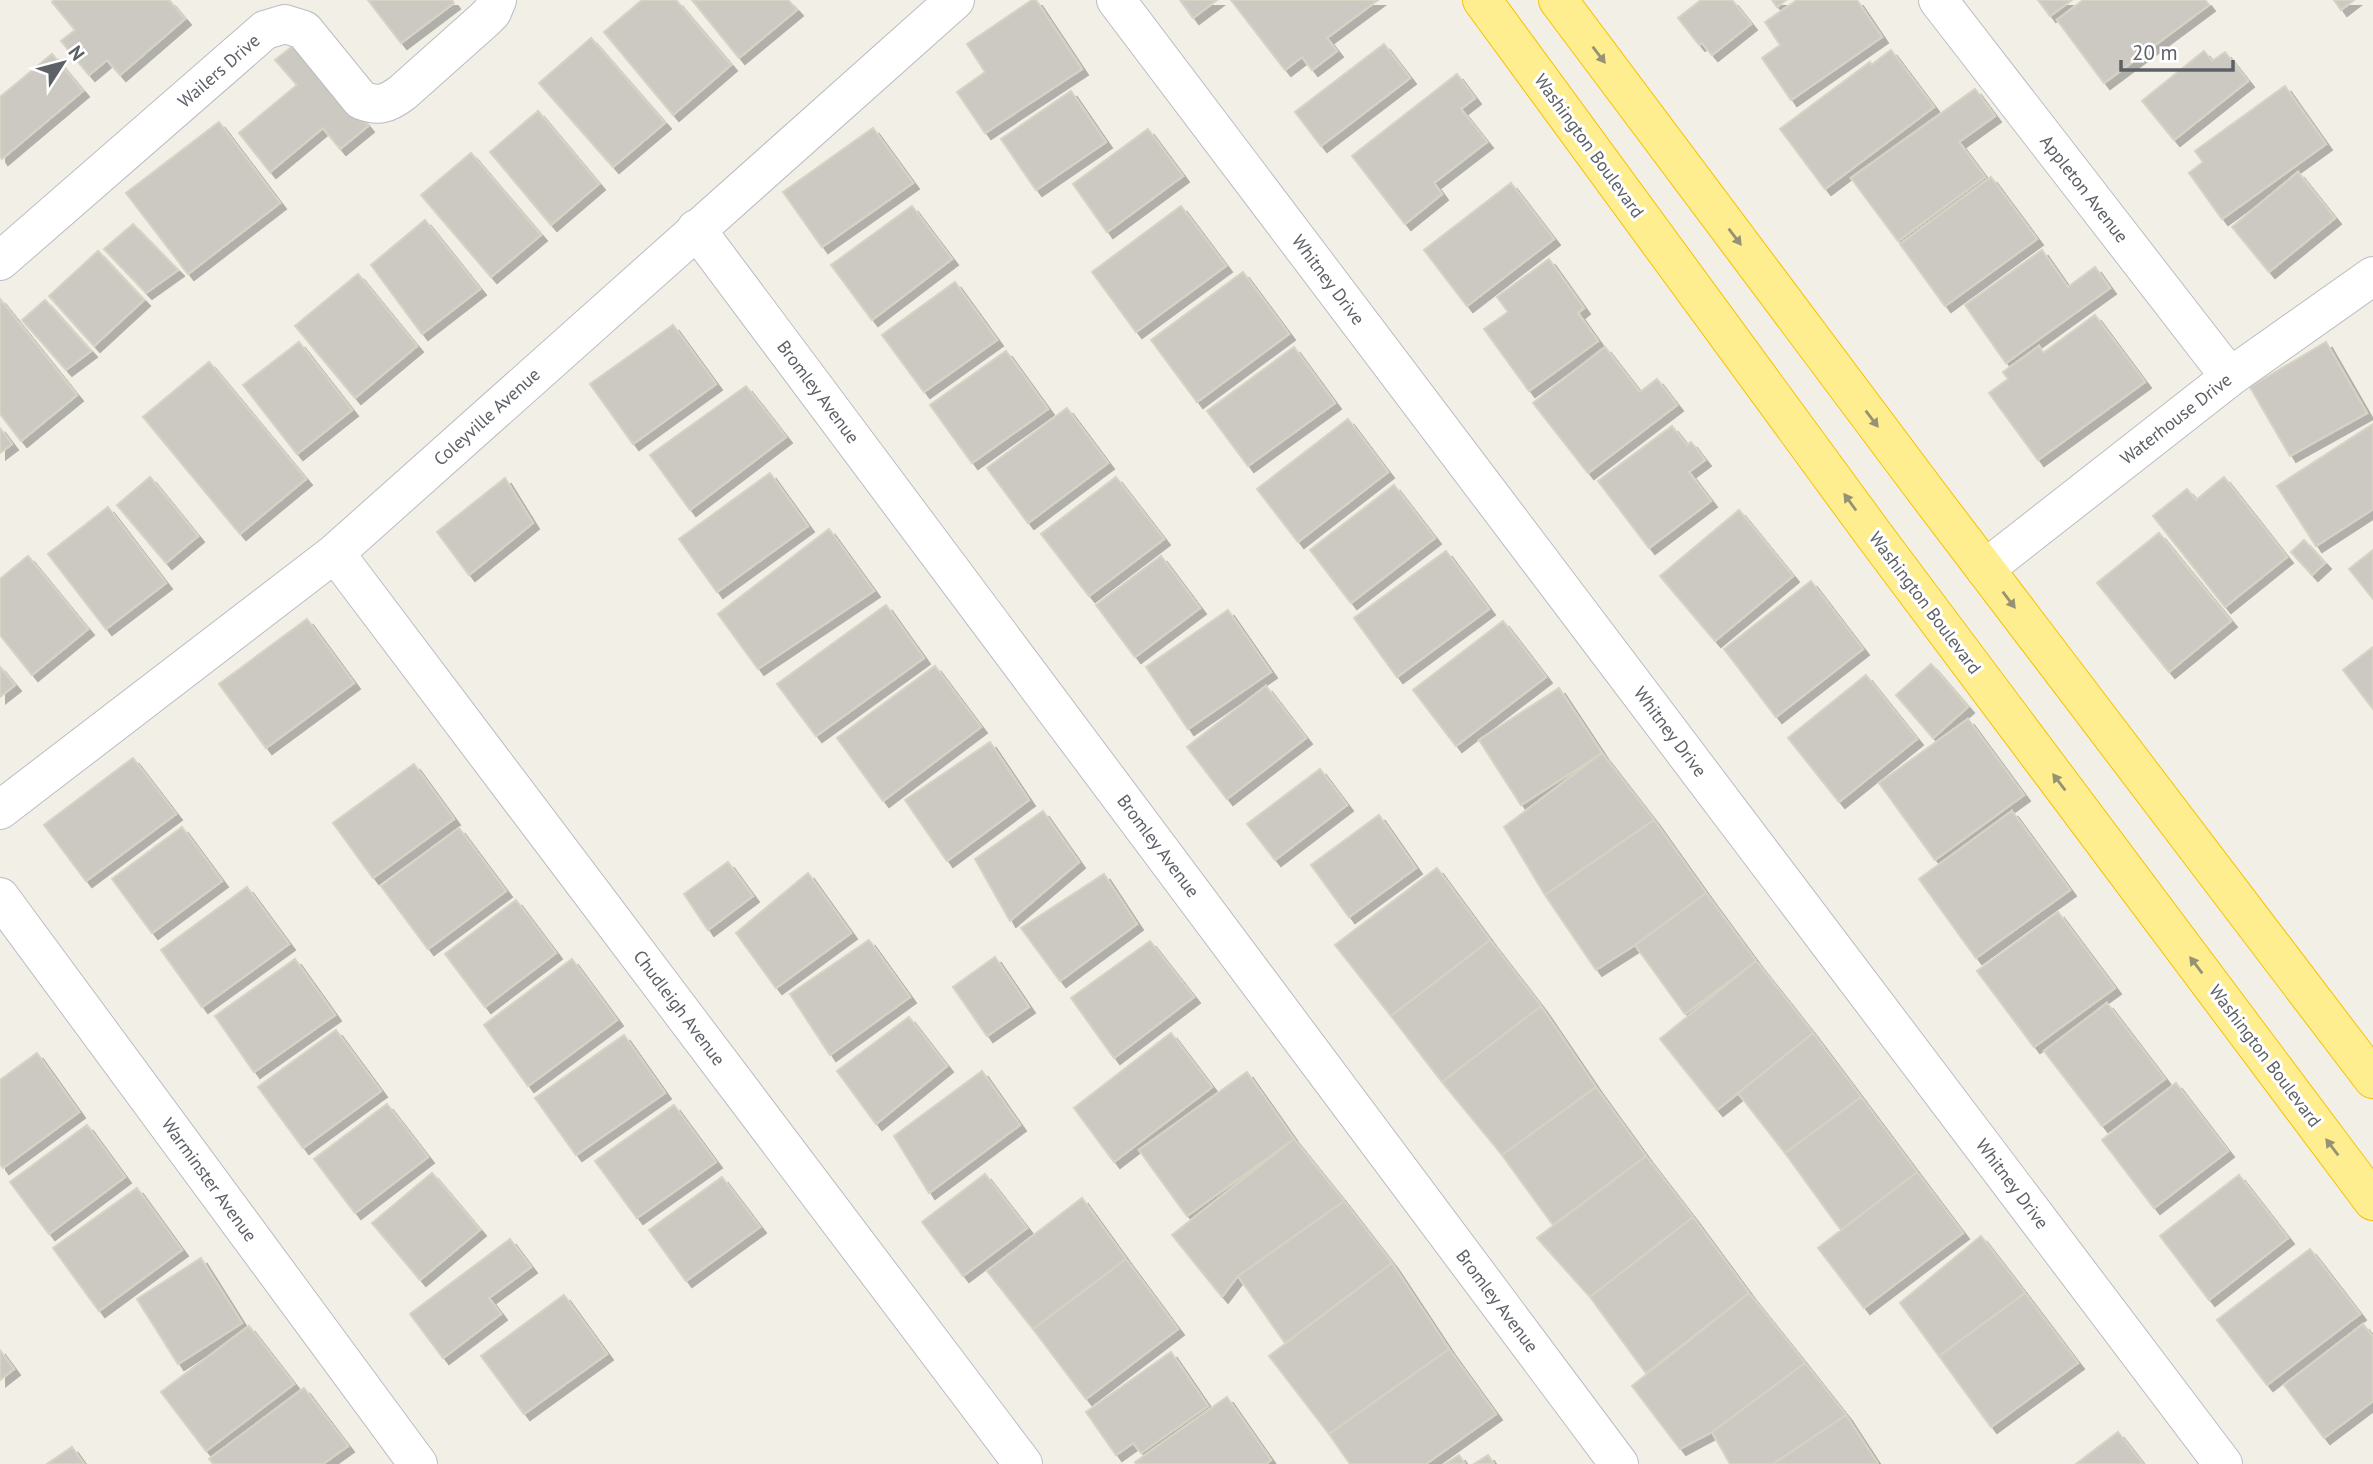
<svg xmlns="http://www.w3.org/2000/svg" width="2373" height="1464" font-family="'PT Sans',sans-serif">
  <defs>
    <filter id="shadow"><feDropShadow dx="6" dy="6" stdDeviation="0" flood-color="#0004"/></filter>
  </defs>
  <rect width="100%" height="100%" fill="#f1efe6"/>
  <path fill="#ccc9c3" stroke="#d6d2c4" stroke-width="2" filter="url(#shadow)" d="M 54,0 L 169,0 L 185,19 L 120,75 L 107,60 L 89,75 L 61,41 L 75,30 L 52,2 Z
    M 368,0 L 452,0 L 454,3 L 401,43 Z
    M 642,0 L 676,0 L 731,65 L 673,115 L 604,32 Z
    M 692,0 L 788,0 L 797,10 L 739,58 Z
    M 1032,0 L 1036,0 L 1082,69 L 985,133 L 957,92 L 985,72 L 967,44 Z
    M 1180,0 L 1217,0 L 1193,18 Z
    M 1231,0 L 1378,0 L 1327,38 L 1337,51 L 1312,70 L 1302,57 L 1285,70 Z
    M 1701,0 L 1732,0 L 1751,24 L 1712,55 L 1702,43 L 1699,45 L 1678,18 Z
    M 1772,0 L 1786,0 L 1777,7 Z
    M 1797,0 L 1857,0 L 1882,37 L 1791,100 L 1762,58 L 1780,45 L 1765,22 Z
    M 2038,0 L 2072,0 L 2050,16 Z
    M 2083,0 L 2205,0 L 2209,5 L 2104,83 L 2057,20 Z
    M 2334,0 L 2354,0 L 2341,10 Z
    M 591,38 L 665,123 L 613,167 L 539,83 Z
    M 298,42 L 368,126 L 340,149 L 323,128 L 270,172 L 239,133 L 297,85 L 275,60 Z
    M 1384,44 L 1410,78 L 1321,146 L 1295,112 Z
    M 1891,50 L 1934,107 L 1825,189 L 1780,129 L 1870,62 L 1871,65 Z
    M 2204,51 L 2212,61 L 2225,52 L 2248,81 L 2174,140 L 2142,101 Z
    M 52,54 L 83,91 L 2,159 L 0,156 L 0,97 Z
    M 1457,74 L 1475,98 L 1461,109 L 1487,142 L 1434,183 L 1442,194 L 1405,224 L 1352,156 Z
    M 2285,86 L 2326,144 L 2222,219 L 2189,173 L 2203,162 L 2195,151 Z
    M 1975,89 L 1995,116 L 1959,142 L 1985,177 L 1898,241 L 1851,178 Z
    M 1071,91 L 1106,142 L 1036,190 L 1001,139 Z
    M 538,111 L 599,184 L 551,225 L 490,152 Z
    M 219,122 L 280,203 L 188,274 L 126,193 Z
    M 873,128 L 913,183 L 822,247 L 783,192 Z
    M 1148,129 L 1183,176 L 1107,232 L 1073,184 Z
    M 471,153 L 541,235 L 491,277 L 421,195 Z
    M 2298,172 L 2335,218 L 2269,272 L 2232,227 Z
    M 1991,177 L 2037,239 L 1945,306 L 1900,244 Z
    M 1511,183 L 1554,239 L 1467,306 L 1424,250 Z
    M 912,206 L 952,259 L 872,320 L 831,265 Z
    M 1181,206 L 1226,266 L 1136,332 L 1092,272 Z
    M 425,220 L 480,289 L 422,334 L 371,265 Z
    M 133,224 L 178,270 L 146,293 L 104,249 Z
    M 2042,250 L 2068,287 L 2095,267 L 2110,288 L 2006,363 L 1965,305 Z
    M 98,251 L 144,300 L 94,346 L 49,296 Z
    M 1549,259 L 1584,308 L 1578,313 L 1598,341 L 1529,391 L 1484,329 L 1508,312 L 1497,297 Z
    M 1243,272 L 1289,334 L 1197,402 L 1151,340 Z
    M 358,274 L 417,346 L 355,398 L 295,326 Z
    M 955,282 L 997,340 L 924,392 L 882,335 Z
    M 0,299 L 77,395 L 21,441 L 0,414 Z
    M 45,300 L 91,351 L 66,370 L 22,320 Z
    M 2095,315 L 2145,382 L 2038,460 L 1989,393 L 2008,379 L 2003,372 L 2039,346 L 2043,353 Z
    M 673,325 L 716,384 L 633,444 L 590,384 Z
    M 299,342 L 352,410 L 297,454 L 243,385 Z
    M 2326,342 L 2367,413 L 2290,456 L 2250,387 Z
    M 1294,347 L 1335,403 L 1248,466 L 1207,411 Z
    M 1605,347 L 1640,392 L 1657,379 L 1677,405 L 1588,473 L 1533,403 Z
    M 1006,351 L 1048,409 L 972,463 L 930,405 Z
    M 209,362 L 306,479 L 240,534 L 143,417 Z
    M 746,386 L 786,437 L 690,510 L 650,455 Z
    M 1067,408 L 1108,463 L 1028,523 L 987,468 Z
    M 1348,419 L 1388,472 L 1298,542 L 1257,489 Z
    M 2373,424 L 2373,509 L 2316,546 L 2277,486 Z
    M 1672,426 L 1687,445 L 1691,442 L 1705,460 L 1689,472 L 1711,501 L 1649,548 L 1598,481 Z
    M 0,428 L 12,444 L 0,453 Z
    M 770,473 L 808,526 L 717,592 L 679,539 Z
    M 150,477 L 198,536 L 166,563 L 117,505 Z
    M 1116,477 L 1164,539 L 1089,596 L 1041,534 Z
    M 2224,477 L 2287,557 L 2225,607 L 2153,516 L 2187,489 L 2196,500 Z
    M 505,478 L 533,523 L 469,575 L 437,532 Z
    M 1394,485 L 1435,538 L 1351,603 L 1310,550 Z
    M 108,507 L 166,583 L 106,629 L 48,554 Z
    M 1739,510 L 1793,576 L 1715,641 L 1660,576 Z
    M 829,529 L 874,591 L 758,669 L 718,614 Z
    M 2159,533 L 2231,621 L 2169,672 L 2097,583 Z
    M 2304,540 L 2325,563 L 2312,575 L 2291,552 Z
    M 2373,550 L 2373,599 L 2349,569 Z
    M 1446,551 L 1489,609 L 1397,677 L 1354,618 Z
    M 28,556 L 88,629 L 32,675 L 0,635 L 0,579 Z
    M 1161,556 L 1200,608 L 1135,657 L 1096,605 Z
    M 1811,581 L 1863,649 L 1776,717 L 1724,649 Z
    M 886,605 L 924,658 L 816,736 L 777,684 Z
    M 1228,610 L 1271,672 L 1188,729 L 1146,667 Z
    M 307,619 L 354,683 L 266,748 L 219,684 Z
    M 1503,621 L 1546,677 L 1456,746 L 1413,690 Z
    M 2373,647 L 2373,709 L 2343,670 Z
    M 1931,664 L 1968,707 L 1933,738 L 1896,695 Z
    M 935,666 L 981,727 L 883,801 L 837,738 Z
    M 0,667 L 15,685 L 0,697 Z
    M 1866,675 L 1917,739 L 1839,802 L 1788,738 Z
    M 1266,686 L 1306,738 L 1227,799 L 1187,747 Z
    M 1559,688 L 1602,753 L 1521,805 L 1479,740 Z
    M 1968,719 L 2024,795 L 1935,860 L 1879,783 Z
    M 990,742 L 1029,800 L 947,861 L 905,800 Z
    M 1602,753 L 1654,820 L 1545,895 L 1504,827 Z
    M 133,758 L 176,814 L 86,881 L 44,825 Z
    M 414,764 L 454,819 L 373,878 L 333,823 Z
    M 1320,769 L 1347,805 L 1275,860 L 1247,824 Z
    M 1043,811 L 1079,862 L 1010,921 L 975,859 Z
    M 2012,811 L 2070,890 L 1976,958 L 1919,879 Z
    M 1379,815 L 1416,868 L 1349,917 L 1311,865 Z
    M 1654,820 L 1706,893 L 1635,945 L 1596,970 L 1545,895 Z
    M 182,827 L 222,881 L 152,933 L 112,879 Z
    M 459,828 L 506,891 L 428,949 L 381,886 Z
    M 728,862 L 753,896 L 708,930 L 684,894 Z
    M 1437,868 L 1490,940 L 1391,1016 L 1335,945 Z
    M 808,873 L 851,933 L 776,988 L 736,933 Z
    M 1104,874 L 1137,924 L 1060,981 L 1021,928 Z
    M 247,887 L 289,944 L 202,1007 L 161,950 Z
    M 1706,893 L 1756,961 L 1685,1014 L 1635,945 Z
    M 516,900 L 556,953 L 485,1007 L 445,954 Z
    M 2058,912 L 2115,988 L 2034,1047 L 1977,971 Z
    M 869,940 L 910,997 L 830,1055 L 790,994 Z
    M 1490,940 L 1541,1006 L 1442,1082 L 1391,1016 Z
    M 1150,941 L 1194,997 L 1114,1058 L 1071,998 Z
    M 995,957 L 1029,1007 L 987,1036 L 953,987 Z
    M 295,959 L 335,1015 L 254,1072 L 215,1016 Z
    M 572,959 L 617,1020 L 528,1086 L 484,1025 Z
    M 1756,961 L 1813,1033 L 1717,1110 L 1660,1039 Z
    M 2107,1003 L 2165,1079 L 2102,1126 L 2044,1051 Z
    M 1541,1006 L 1596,1087 L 1502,1155 L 1442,1082 Z
    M 909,1017 L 947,1066 L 876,1124 L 837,1071 Z
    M 336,1030 L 381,1091 L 303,1148 L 258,1087 Z
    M 1171,1033 L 1212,1087 L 1114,1162 L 1074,1108 Z
    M 1813,1033 L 1861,1097 L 1785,1153 L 1738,1093 Z
    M 624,1035 L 665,1093 L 576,1155 L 535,1098 Z
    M 37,1053 L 79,1112 L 3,1168 L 0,1164 L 0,1080 Z
    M 982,1071 L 1020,1125 L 929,1193 L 894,1136 Z
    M 1247,1072 L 1294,1139 L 1187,1216 L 1139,1150 Z
    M 2176,1083 L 2228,1151 L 2154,1208 L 2102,1140 Z
    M 1596,1087 L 1646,1156 L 1553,1225 L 1502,1155 Z
    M 1861,1097 L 1917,1172 L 1841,1230 L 1785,1153 Z
    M 387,1104 L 428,1157 L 355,1213 L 314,1159 Z
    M 674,1105 L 716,1162 L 637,1218 L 595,1161 Z
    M 87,1125 L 125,1177 L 49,1234 L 10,1182 Z
    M 1294,1139 L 1344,1201 L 1238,1276 L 1222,1297 L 1172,1235 Z
    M 1646,1156 L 1693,1217 L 1590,1297 L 1537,1238 Z
    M 1917,1172 L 1963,1233 L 1864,1308 L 1818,1248 Z
    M 432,1173 L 480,1230 L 420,1280 L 372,1223 Z
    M 985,1174 L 1027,1228 L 963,1276 L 922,1222 Z
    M 2239,1175 L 2288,1238 L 2209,1300 L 2160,1236 Z
    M 722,1177 L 760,1227 L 686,1281 L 649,1230 Z
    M 137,1188 L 182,1250 L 99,1311 L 53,1248 Z
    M 1082,1198 L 1126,1259 L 1033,1329 L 987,1271 Z
    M 1344,1201 L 1392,1263 L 1285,1343 L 1238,1276 Z
    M 1693,1217 L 1749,1293 L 1646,1373 L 1590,1297 Z
    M 1981,1236 L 2025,1293 L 1939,1356 L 1900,1303 Z
    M 510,1239 L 531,1267 L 489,1298 L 501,1314 L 443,1358 L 410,1314 Z
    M 2310,1249 L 2360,1314 L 2267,1385 L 2217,1320 Z
    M 201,1258 L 242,1323 L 178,1364 L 137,1299 Z
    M 1126,1259 L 1178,1329 L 1086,1399 L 1033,1329 Z
    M 1392,1263 L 1449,1349 L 1329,1434 L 1269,1356 Z
    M 1749,1293 L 1805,1363 L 1712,1432 L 1680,1449 L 1632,1386 Z
    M 2025,1293 L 2078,1363 L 1991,1427 L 1939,1356 Z
    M 564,1295 L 607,1354 L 524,1414 L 481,1356 Z
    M 2363,1324 L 2373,1337 L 2373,1401 L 2324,1438 L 2284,1385 Z
    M 249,1326 L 294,1384 L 206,1451 L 161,1392 Z
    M 1449,1349 L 1496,1414 L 1426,1464 L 1350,1464 L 1329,1434 Z
    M 0,1350 L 14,1369 L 0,1380 Z
    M 1171,1352 L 1208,1406 L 1141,1453 L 1133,1443 L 1116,1455 L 1086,1412 Z
    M 1805,1363 L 1846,1415 L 1773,1464 L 1730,1464 L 1712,1432 Z
    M 304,1388 L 348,1446 L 323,1464 L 213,1464 L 209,1459 Z
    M 1227,1397 L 1271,1460 L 1266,1464 L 1136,1464 L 1135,1462 Z
    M 1846,1415 L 1878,1464 L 1773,1464 Z
    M 2118,1432 L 2143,1464 L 2076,1464 Z
    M 72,1447 L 84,1464 L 47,1464 Z
    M 1459,1455 L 1465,1464 L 1445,1464 Z
    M 1488,1455 L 1494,1464 L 1474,1464 Z"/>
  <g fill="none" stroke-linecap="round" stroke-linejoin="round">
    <defs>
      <path id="street" d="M 1116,0 L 2223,1464
        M 1938,0 L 2230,377
        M 696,229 L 1619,1464
        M 0,261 L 265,30 L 285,24 L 304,30 L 361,100 C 379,107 387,104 402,93 L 484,20 L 492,12 L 497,0
        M 335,553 L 1023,1464
        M 1985,569 L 2230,377 L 2373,276
        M 0,810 L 335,553 L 955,0
        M 0,897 L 418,1464"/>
      <path id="highway" d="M 1482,0 L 1874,535 L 2373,1201
        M 1558,0 L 1928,494 L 2373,1079"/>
    </defs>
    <use href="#street" stroke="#babdc2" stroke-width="40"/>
    <use href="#highway" stroke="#f7c200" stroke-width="40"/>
    <use href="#street" stroke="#fff" stroke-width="38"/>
    <use href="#highway" stroke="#ffee8f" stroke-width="38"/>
  </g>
  <defs><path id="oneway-solid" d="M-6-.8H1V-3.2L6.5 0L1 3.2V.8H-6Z" transform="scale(1.75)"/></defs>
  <g fill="#969275">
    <use href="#oneway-solid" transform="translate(1599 55) rotate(53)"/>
    <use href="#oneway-solid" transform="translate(1735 237) rotate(53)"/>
    <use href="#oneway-solid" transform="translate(1872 419) rotate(53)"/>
    <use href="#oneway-solid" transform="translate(1850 502) rotate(-126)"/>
    <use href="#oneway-solid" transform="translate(2009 600) rotate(53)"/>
    <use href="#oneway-solid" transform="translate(2059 782) rotate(-127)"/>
    <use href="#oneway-solid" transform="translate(2196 965) rotate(-127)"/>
    <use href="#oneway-solid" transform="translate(2332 1147) rotate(-127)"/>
  </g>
  <g text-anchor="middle" stroke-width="6" stroke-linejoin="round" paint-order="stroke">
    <g font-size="18" fill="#5d6167" stroke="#fff">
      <text transform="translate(219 71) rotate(-41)" y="6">Wailers Drive</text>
      <text transform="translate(1589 146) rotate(54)" y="6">Washington Boulevard</text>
      <text transform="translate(2084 189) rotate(52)" y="6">Appleton Avenue</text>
      <text transform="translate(1328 280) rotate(53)" y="6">Whitney Drive</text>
      <text transform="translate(818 392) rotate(53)" y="6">Bromley Avenue</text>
      <text transform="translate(487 417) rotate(-42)" y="6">Coleyville Avenue</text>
      <text transform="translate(2176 419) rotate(-38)" y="6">Waterhouse Drive</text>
      <text transform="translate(1925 603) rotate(53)" y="6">Washington Boulevard</text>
      <text transform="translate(1670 732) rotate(53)" y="6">Whitney Drive</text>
      <text transform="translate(1158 846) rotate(53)" y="6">Bromley Avenue</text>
      <text transform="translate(679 1008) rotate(53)" y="6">Chudleigh Avenue</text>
      <text transform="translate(2265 1056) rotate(53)" y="6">Washington Boulevard</text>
      <text transform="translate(209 1180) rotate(54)" y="6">Warminster Avenue</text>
      <text transform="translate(2012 1184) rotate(53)" y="6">Whitney Drive</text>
      <text transform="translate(1497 1301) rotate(53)" y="6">Bromley Avenue</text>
    </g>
  </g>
  <g transform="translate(63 63) rotate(54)" stroke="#ffffff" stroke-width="5" paint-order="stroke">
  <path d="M0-5L12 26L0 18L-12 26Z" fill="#5d6167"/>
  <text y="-10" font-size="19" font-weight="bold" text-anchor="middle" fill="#5d6167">N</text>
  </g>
  <path d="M2121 60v10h112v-10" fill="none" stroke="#5d6167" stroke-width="3.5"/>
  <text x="2132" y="60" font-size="21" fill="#5d6167" stroke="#ffffff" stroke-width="5" paint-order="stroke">20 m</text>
</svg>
